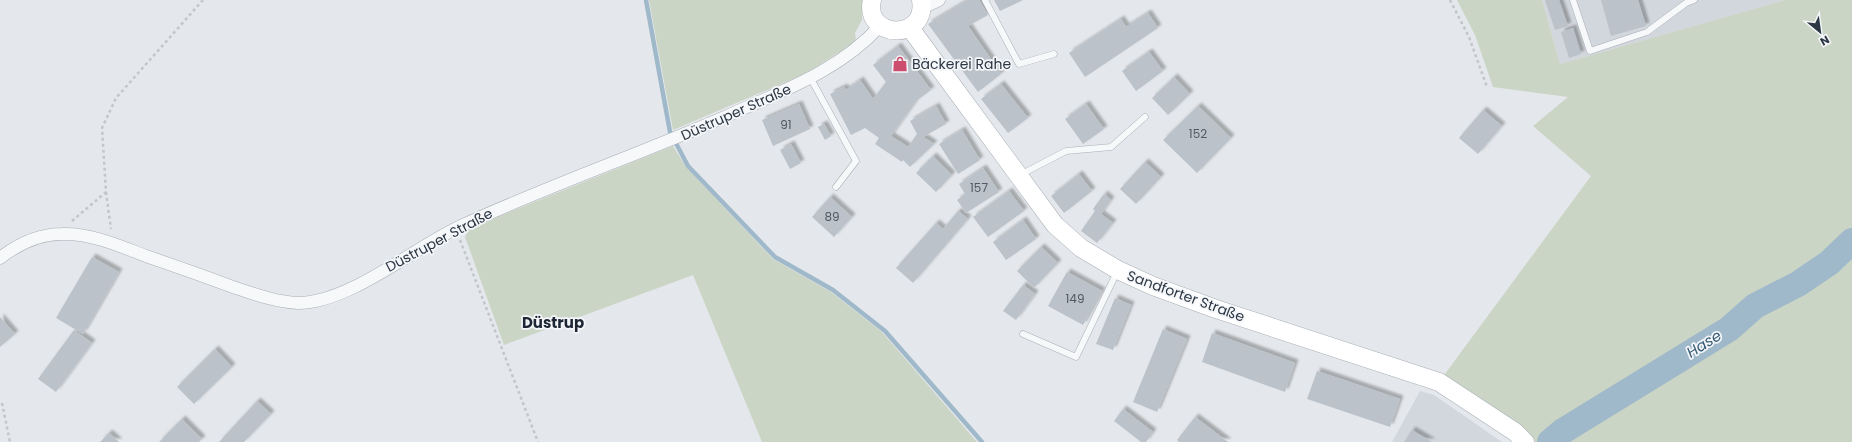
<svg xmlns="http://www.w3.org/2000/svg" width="1852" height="442" font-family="Poppins,sans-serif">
  <defs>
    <filter id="shadow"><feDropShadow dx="3.5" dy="-3.5" stdDeviation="1" flood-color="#0004"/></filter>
  </defs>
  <rect width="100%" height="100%" fill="#e4e8ec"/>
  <path fill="#d2d7dd" d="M 1542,0 L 1785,0 L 1560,64 Z
    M 1420,391 L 1434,395 L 1502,442 L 1392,442 Z"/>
  <path fill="#cbd5c5" d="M 649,0 L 862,0 L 862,20 L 855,33 L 856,41 L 807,73 L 673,130 Z
    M 1457,0 L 1542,0 L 1560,64 L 1785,0 L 1852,0 L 1852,442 L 1525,442 L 1439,382 L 1591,176 L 1533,126 L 1568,97 L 1493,87 L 1475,35 Z
    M 673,146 L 686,167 L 773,259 L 831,292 L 882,332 L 977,442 L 762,442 L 693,275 L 504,345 L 465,237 L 468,231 L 499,216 Z"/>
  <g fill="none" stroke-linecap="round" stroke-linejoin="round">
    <path stroke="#a0b9ca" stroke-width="4.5" d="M 646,0 L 670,132 L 688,166 L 775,257 L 833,290 L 885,331 L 982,442"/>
    <path stroke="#a0b9ca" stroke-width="26" d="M 1550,442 L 1563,431 L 1729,329 L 1755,306 L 1798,284 L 1829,263 L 1852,241"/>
  </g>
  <path fill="#bbc2c9" filter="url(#shadow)" d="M 968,0 L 979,0 L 988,15 L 968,26 L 1001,74 L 978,92 L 928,24 Z
    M 994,0 L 1023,0 L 1000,11 Z
    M 1545,0 L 1559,0 L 1568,26 L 1555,30 Z
    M 1601,0 L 1638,0 L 1646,26 L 1611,36 Z
    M 1148,13 L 1158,28 L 1085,77 L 1069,53 L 1121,19 L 1126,27 Z
    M 1573,28 L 1581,54 L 1569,58 L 1561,32 Z
    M 898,46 L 931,90 L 916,101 L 891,136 L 908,147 L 917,134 L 910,121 L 936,106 L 946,124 L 923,137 L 934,144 L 910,167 L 903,160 L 902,162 L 875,144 L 879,138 L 865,128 L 851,135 L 830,94 L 844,87 L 846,90 L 860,80 L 873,99 L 886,82 L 873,65 Z
    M 1149,52 L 1163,71 L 1136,91 L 1122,71 Z
    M 1174,77 L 1190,94 L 1168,115 L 1152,98 Z
    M 1001,84 L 1028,118 L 1008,133 L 981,99 Z
    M 799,104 L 810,129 L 773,146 L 762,120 Z
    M 1086,104 L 1104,129 L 1083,144 L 1065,119 Z
    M 1198,106 L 1231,138 L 1197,173 L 1163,140 Z
    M 1483,110 L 1502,126 L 1478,154 L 1459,138 Z
    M 824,124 L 831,136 L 825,140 L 818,127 Z
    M 962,130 L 980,160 L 958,174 L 939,144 Z
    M 791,144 L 801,163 L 790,169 L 780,150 Z
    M 933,156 L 952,175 L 936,192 L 916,173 Z
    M 1145,162 L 1161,177 L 1136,204 L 1120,189 Z
    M 983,168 L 999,192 L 966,213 L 957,200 L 965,194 L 959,184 Z
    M 1079,174 L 1092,191 L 1064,213 L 1051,196 Z
    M 1009,191 L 1024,211 L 988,237 L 973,217 Z
    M 1104,194 L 1111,200 L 1101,214 L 1113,223 L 1097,243 L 1081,231 L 1095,211 L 1093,209 Z
    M 830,197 L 852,217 L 834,237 L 812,217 Z
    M 958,211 L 968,219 L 913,283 L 896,268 L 936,223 L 943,229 Z
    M 1023,220 L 1036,239 L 1006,260 L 993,242 Z
    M 1041,247 L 1058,263 L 1034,288 L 1017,271 Z
    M 92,257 L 119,272 L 83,334 L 56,318 Z
    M 1067,272 L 1102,291 L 1083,325 L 1048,306 Z
    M 1023,285 L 1035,294 L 1016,320 L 1003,311 Z
    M 1115,298 L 1131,305 L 1113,350 L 1096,344 Z
    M 0,317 L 15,334 L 0,347 Z
    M 1163,329 L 1187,339 L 1157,412 L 1133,402 Z
    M 74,330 L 92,343 L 56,392 L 38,379 Z
    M 1212,333 L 1295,363 L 1285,392 L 1202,362 Z
    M 215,349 L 232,367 L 194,404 L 177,387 Z
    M 1317,371 L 1400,399 L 1390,427 L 1307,399 Z
    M 257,401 L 271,414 L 244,442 L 219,442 Z
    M 1123,409 L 1153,432 L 1146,442 L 1141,442 L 1114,421 Z
    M 1195,417 L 1228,442 L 1179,442 L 1177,440 Z
    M 182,419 L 202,439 L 199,442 L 159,442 Z
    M 1412,430 L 1432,442 L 1404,442 Z
    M 109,433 L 119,442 L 100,442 Z"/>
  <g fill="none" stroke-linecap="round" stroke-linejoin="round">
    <defs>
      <path id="lane" d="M 985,0 L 1019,64 L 1054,54
        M 1573,0 L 1590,51 L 1647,32 L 1686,3 L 1694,0
        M 811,79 L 856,161 L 836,187
        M 1020,175 L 1066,151 L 1111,147 L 1145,117
        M 1023,334 L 1076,357 L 1117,272"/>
      <path id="street" d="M 922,8 L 939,0
        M 0,258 C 18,244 40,234 62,234 C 91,233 120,246 146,256 C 175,266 204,276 233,287 C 254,294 276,302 298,303 C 350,303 416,246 463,225 C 550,185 640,154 727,116 C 782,91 839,71 880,26"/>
      <path id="secondary" d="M 872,0 C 863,39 928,42 921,0
        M 910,28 L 1055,225 L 1081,248 L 1118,270 L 1153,286 L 1216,309 L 1439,382 L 1515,432 L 1525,442"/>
    </defs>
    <use href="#lane" stroke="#a9afb6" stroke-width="7"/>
    <use href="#street" stroke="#a9afb6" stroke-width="13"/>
    <use href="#secondary" stroke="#a9afb6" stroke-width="19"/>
    <path stroke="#c2c6cb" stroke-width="2.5" stroke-dasharray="3 3" stroke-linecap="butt" d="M 1450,0 L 1469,37 L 1487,87
      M 106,192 L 111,229
      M 72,221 L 106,192 L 102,128 L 116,98 L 203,0
      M 460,240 L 538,442
      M 2,403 L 10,442"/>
    <use href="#lane" stroke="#f7f8fa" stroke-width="6"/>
    <use href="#street" stroke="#f7f8fa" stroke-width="12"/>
    <use href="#secondary" stroke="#fff" stroke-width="18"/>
  </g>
  <defs>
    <symbol id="shop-bare" viewBox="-9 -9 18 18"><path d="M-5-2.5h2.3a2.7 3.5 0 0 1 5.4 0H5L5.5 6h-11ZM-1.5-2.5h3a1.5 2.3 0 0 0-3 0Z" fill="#cd4d6f" stroke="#f4f6f9" stroke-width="2.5" paint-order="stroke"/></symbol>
  </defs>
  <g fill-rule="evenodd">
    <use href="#shop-bare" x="889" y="53" width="22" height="22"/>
  </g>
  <g text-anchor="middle" stroke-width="3.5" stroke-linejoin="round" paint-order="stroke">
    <g font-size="12" fill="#505a65">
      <text x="786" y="129">91</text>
      <text x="1198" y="138">152</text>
      <text x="979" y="192">157</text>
      <text x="832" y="221">89</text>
      <text x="1075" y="303">149</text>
    </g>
    <g font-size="14" fill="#2c3744" stroke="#f4f6f9" text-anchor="start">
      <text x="912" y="69">Bäckerei Rahe</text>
    </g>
    <g font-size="14" fill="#2c3744" stroke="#f4f6f9">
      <text transform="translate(736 112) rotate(-24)" y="5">Düstruper Straße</text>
      <text transform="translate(439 240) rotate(-28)" y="5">Düstruper Straße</text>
      <text transform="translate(1186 296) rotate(20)" y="5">Sandforter Straße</text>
    </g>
    <g font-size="15" font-weight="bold" fill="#1e2835" stroke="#f4f6f9">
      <text x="553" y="328">Düstrup</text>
    </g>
    <g font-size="15" font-style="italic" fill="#365b77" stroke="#f4f6f9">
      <text transform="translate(1704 344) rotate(-32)" y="5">Hase</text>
    </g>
  </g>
  <g transform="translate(1820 32) rotate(151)" stroke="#f4f6f9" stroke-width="3" paint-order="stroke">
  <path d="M0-3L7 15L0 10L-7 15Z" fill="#2c3744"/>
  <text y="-6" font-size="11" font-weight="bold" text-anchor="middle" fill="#2c3744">N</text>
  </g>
</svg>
